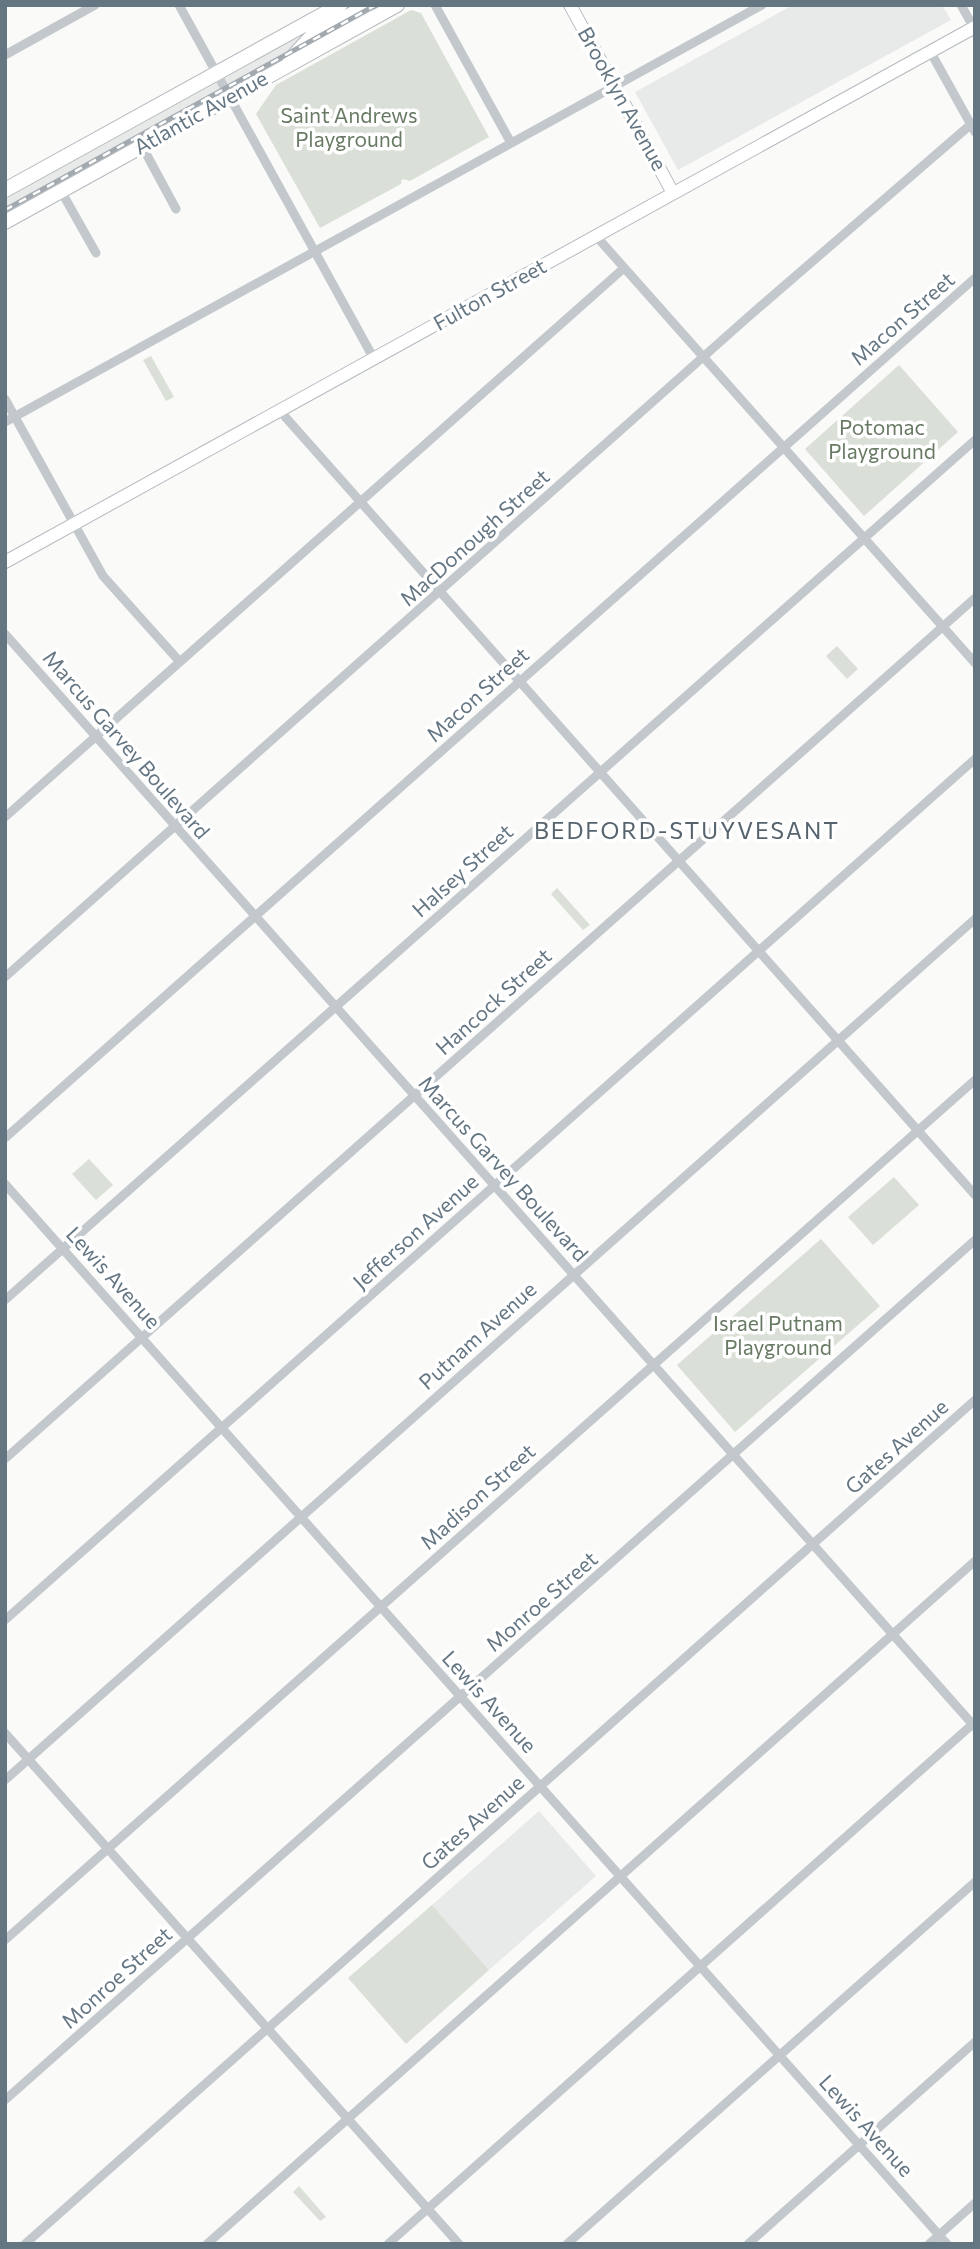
<svg xmlns="http://www.w3.org/2000/svg" width="980" height="2249" font-family="Commissioner,sans-serif">
  <rect width="100%" height="100%" fill="#fafaf8"/>
  <path fill="#e8e9e9" d="M 348,5 L 382,5 L 5,214 L 5,195 Z
    M 793,5 L 942,5 L 951,20 L 678,170 L 635,92 Z
    M 539,1811 L 596,1876 L 489,1970 L 432,1905 Z"/>
  <path fill="#dadfd7" d="M 411,10 L 421,13 L 489,137 L 410,181 L 402,179 L 401,184 L 320,228 L 256,114 L 276,85 Z
    M 151,356 L 174,397 L 166,401 L 143,360 Z
    M 899,365 L 958,432 L 864,516 L 805,449 Z
    M 837,646 L 858,669 L 847,679 L 826,656 Z
    M 557,888 L 590,925 L 583,930 L 551,894 Z
    M 89,1159 L 113,1185 L 96,1200 L 72,1174 Z
    M 894,1177 L 919,1205 L 873,1245 L 848,1217 Z
    M 821,1239 L 880,1306 L 735,1432 L 677,1365 Z
    M 432,1905 L 489,1970 L 406,2044 L 348,1978 Z
    M 299,2186 L 326,2217 L 320,2221 L 293,2192 Z"/>
  <g fill="none" stroke-linecap="round" stroke-linejoin="round">
    <defs>
      <path id="secondary" d="M 570,5 L 673,193
        M 5,562 L 975,27"/>
      <path id="primary" d="M 290,60 L 311,37 L 368,5
        M 5,190 L 340,5
        M 5,222 L 397,5"/>
    </defs>
    <use href="#secondary" stroke="#b3babf" stroke-width="14"/>
    <use href="#primary" stroke="#b5babe" stroke-width="16"/>
    <path stroke="#c3c8cc" stroke-width="9" d="M 179,5 L 374,359
      M 435,5 L 511,143
      M 961,5 L 974,28
      M 930,51 L 975,132
      M 5,55 L 95,5
      M 142,146 L 176,209
      M 61,191 L 96,253
      M 596,236 L 975,663
      M 5,399 L 103,576 L 180,662
      M 280,411 L 975,1195
      M 5,422 L 762,5
      M 5,634 L 975,1727
      M 5,817 L 624,268
      M 5,977 L 747,318 L 969,126
      M 5,1138 L 975,278
      M 5,1184 L 947,2244
      M 5,1300 L 975,440
      M 5,1459 L 975,598
      M 5,1620 L 975,759
      M 5,1733 L 459,2244
      M 5,1780 L 975,919
      M 5,1940 L 975,1080
      M 5,2100 L 975,1240
      M 25,2244 L 975,1400
      M 207,2244 L 975,1561
      M 388,2244 L 975,1722
      M 567,2244 L 975,1882
      M 748,2244 L 975,2042
      M 929,2244 L 975,2203"/>
    <use href="#secondary" stroke="#fff" stroke-width="12"/>
    <use href="#primary" stroke="#fff" stroke-width="14"/>
    <defs>
      <path id="rail" d="M 5,210 L 376,5"/>
    </defs>
    <use href="#rail" stroke="#a2aab0" stroke-width="5"/>
    <use href="#rail" stroke="#fff" stroke-width="2.5" stroke-dasharray="8" stroke-linecap="butt"/>
  </g>
  <g text-anchor="middle" stroke-width="7" stroke-linejoin="round" paint-order="stroke">
    <g font-size="21" fill="#657683" stroke="#fff">
      <text transform="translate(622 99) rotate(61)" y="7">Brooklyn Avenue</text>
      <text transform="translate(201 113) rotate(-29)" y="7">Atlantic Avenue</text>
      <text transform="translate(490 295) rotate(-29)" y="7">Fulton Street</text>
      <text transform="translate(903 319) rotate(-41)" y="7">Macon Street</text>
      <text transform="translate(475 538) rotate(-42)" y="7">MacDonough Street</text>
      <text transform="translate(478 695) rotate(-42)" y="7">Macon Street</text>
      <text transform="translate(126 745) rotate(49)" y="7">Marcus Garvey Boulevard</text>
      <text transform="translate(463 871) rotate(-42)" y="7">Halsey Street</text>
      <text transform="translate(494 1002) rotate(-42)" y="7">Hancock Street</text>
      <text transform="translate(503 1169) rotate(48)" y="7">Marcus Garvey Boulevard</text>
      <text transform="translate(416 1232) rotate(-42)" y="7">Jefferson Avenue</text>
      <text transform="translate(113 1278) rotate(48)" y="7">Lewis Avenue</text>
      <text transform="translate(478 1336) rotate(-42)" y="7">Putnam Avenue</text>
      <text transform="translate(897 1447) rotate(-42)" y="7">Gates Avenue</text>
      <text transform="translate(478 1497) rotate(-42)" y="7">Madison Street</text>
      <text transform="translate(542 1602) rotate(-41)" y="7">Monroe Street</text>
      <text transform="translate(489 1702) rotate(48)" y="7">Lewis Avenue</text>
      <text transform="translate(473 1823) rotate(-42)" y="7">Gates Avenue</text>
      <text transform="translate(117 1978) rotate(-42)" y="7">Monroe Street</text>
      <text transform="translate(866 2126) rotate(48)" y="7">Lewis Avenue</text>
    </g>
    <g font-size="21" fill="#687a64" stroke="#fff">
      <text x="349" y="123">Saint Andrews<tspan x="349" dy="24">Playground</tspan></text>
      <text x="882" y="435">Potomac<tspan x="882" dy="24">Playground</tspan></text>
      <text x="778" y="1331">Israel Putnam<tspan x="778" dy="24">Playground</tspan></text>
    </g>
    <g font-size="23" letter-spacing="2" fill="#57646e" stroke="#fff">
      <text x="687" y="839">BEDFORD-STUYVESANT</text>
    </g>
  </g>
  <rect width="980" height="2249" fill="none" stroke="#657683" stroke-width="14"/>
</svg>
